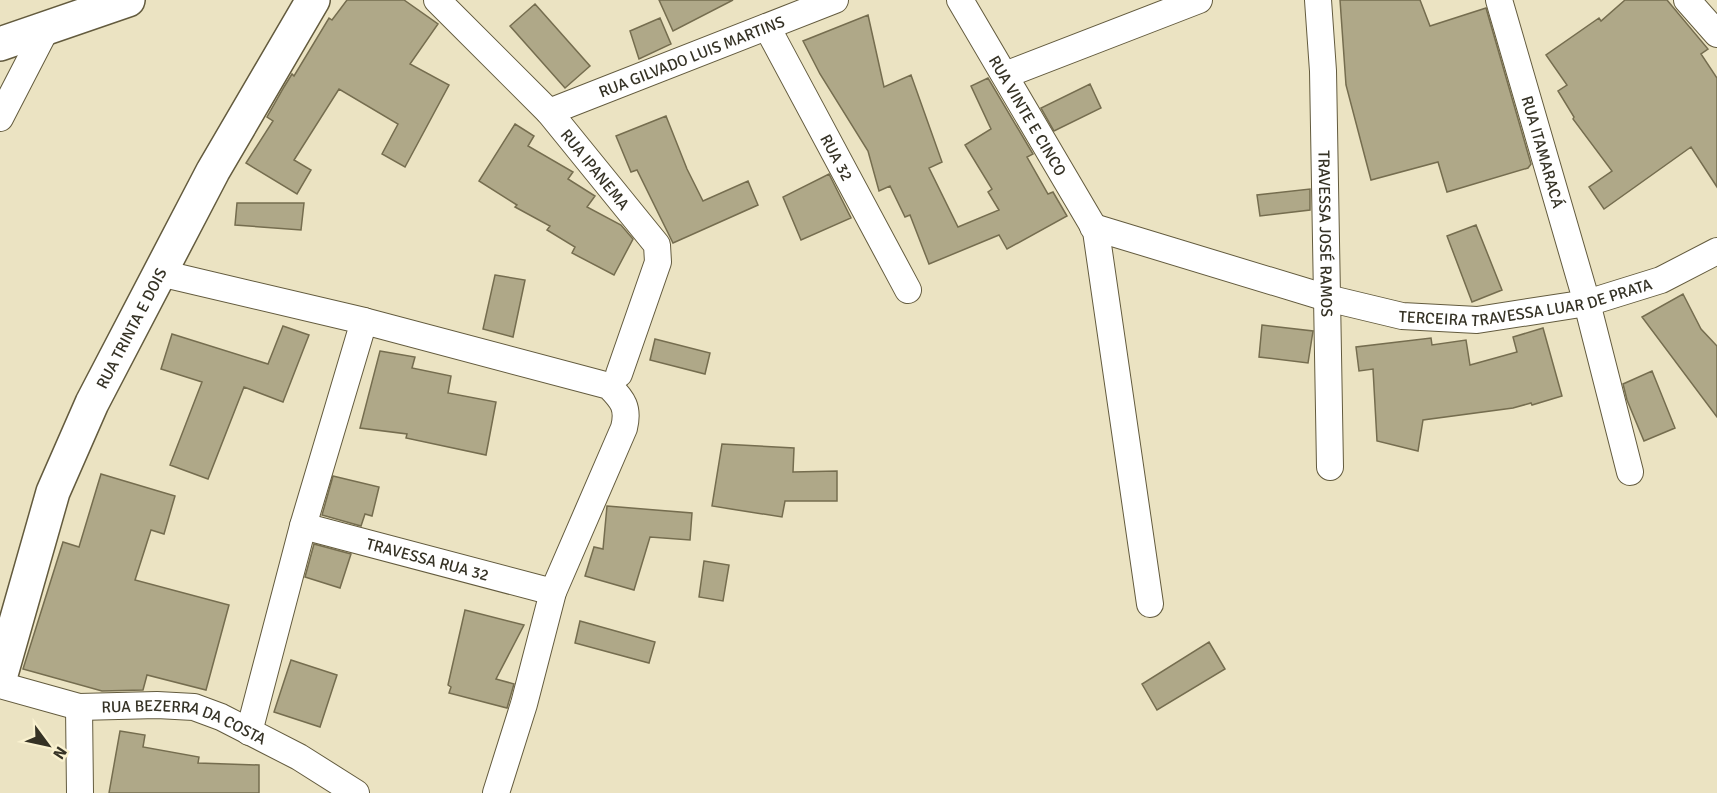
<svg xmlns="http://www.w3.org/2000/svg" width="1717" height="793" font-family="Signika,sans-serif">
  <rect width="100%" height="100%" fill="#ebe3c2"/>
  <path fill="#afa888" stroke="#756d4f" stroke-width="1.5" d="M 347,0 L 404,0 L 438,24 L 410,64 L 449,85 L 405,167 L 382,154 L 398,124 L 339,89 L 294,160 L 311,170 L 297,194 L 246,163 L 273,121 L 267,117 L 284,87 L 292,74 L 294,76 L 329,18 L 332,20 Z
    M 659,0 L 733,0 L 673,31 Z
    M 1340,0 L 1420,0 L 1430,26 L 1486,8 L 1531,164 L 1528,168 L 1447,192 L 1438,162 L 1371,180 L 1346,85 Z
    M 1625,0 L 1667,0 L 1708,49 L 1701,54 L 1717,78 L 1717,187 L 1691,147 L 1604,209 L 1589,187 L 1612,171 L 1573,119 L 1574,117 L 1558,91 L 1567,85 L 1546,55 L 1599,18 L 1601,21 Z
    M 535,4 L 590,66 L 565,88 L 510,26 Z
    M 868,15 L 884,87 L 911,75 L 942,162 L 929,168 L 958,227 L 999,210 L 988,192 L 992,189 L 965,145 L 991,129 L 971,86 L 988,78 L 1033,154 L 1027,157 L 1048,194 L 1053,192 L 1067,216 L 1007,249 L 999,235 L 929,264 L 910,215 L 905,217 L 890,186 L 879,191 L 868,151 L 820,74 L 803,41 Z
    M 660,18 L 671,44 L 639,59 L 630,31 Z
    M 1090,84 L 1101,108 L 1054,131 L 1041,108 Z
    M 666,116 L 687,169 L 703,201 L 748,181 L 758,205 L 673,243 L 637,170 L 631,172 L 616,136 Z
    M 515,124 L 534,136 L 528,146 L 573,172 L 568,179 L 595,196 L 587,207 L 621,225 L 633,239 L 614,275 L 572,253 L 575,247 L 547,230 L 550,226 L 515,207 L 517,205 L 479,181 Z
    M 829,174 L 851,218 L 801,240 L 783,197 Z
    M 1310,189 L 1310,210 L 1260,216 L 1257,195 Z
    M 237,203 L 304,203 L 301,230 L 235,225 Z
    M 1476,225 L 1502,290 L 1472,302 L 1447,236 Z
    M 495,275 L 525,280 L 513,337 L 483,329 Z
    M 1683,294 L 1701,329 L 1717,346 L 1717,417 L 1642,317 Z
    M 1262,325 L 1313,331 L 1308,363 L 1259,357 Z
    M 283,326 L 309,335 L 283,402 L 244,387 L 208,479 L 170,465 L 202,382 L 161,369 L 172,334 L 268,364 Z
    M 1543,328 L 1562,396 L 1532,405 L 1531,403 L 1513,408 L 1423,420 L 1418,451 L 1377,441 L 1373,369 L 1359,371 L 1356,347 L 1431,338 L 1432,345 L 1466,340 L 1470,365 L 1517,352 L 1513,337 Z
    M 655,339 L 710,353 L 705,374 L 650,360 Z
    M 380,351 L 415,357 L 412,368 L 451,376 L 448,393 L 496,402 L 486,455 L 406,438 L 407,434 L 360,428 Z
    M 1652,371 L 1675,428 L 1644,441 L 1627,400 L 1623,384 Z
    M 722,444 L 794,448 L 793,472 L 837,471 L 837,501 L 785,501 L 782,517 L 712,506 Z
    M 101,474 L 175,496 L 164,534 L 151,530 L 135,580 L 229,605 L 206,690 L 147,675 L 143,690 L 102,691 L 23,669 L 63,542 L 79,547 Z
    M 333,476 L 379,487 L 372,516 L 365,514 L 361,526 L 322,515 Z
    M 607,506 L 692,513 L 690,540 L 650,537 L 634,590 L 585,576 L 594,547 L 603,549 Z
    M 314,544 L 351,554 L 340,588 L 305,577 Z
    M 704,561 L 729,565 L 723,601 L 699,597 Z
    M 465,610 L 524,625 L 496,679 L 514,684 L 507,708 L 449,693 L 451,687 L 448,685 Z
    M 580,621 L 655,642 L 649,663 L 575,643 Z
    M 1209,642 L 1225,669 L 1157,710 L 1142,684 Z
    M 291,660 L 337,675 L 320,727 L 274,712 Z
    M 120,731 L 145,735 L 143,747 L 199,757 L 198,763 L 259,765 L 259,793 L 109,793 Z"/>
  <g fill="none" stroke-linecap="round" stroke-linejoin="round">
    <defs>
      <g id="street">
        <path id="s1" d="M 437,0 L 549,112 L 657,245 L 658,262 L 619,374"/>
        <path id="s2" d="M 960,0 L 1096,231 L 1150,604"/>
        <path id="s3" d="M 1318,0 L 1323,71 L 1330,467"/>
        <path id="s4" d="M 1499,0 L 1587,303 L 1630,472"/>
        <path d="M 1687,0 L 1717,34"/>
        <path id="s5" d="M 767,27 L 908,290"/>
        <path d="M 1005,75 L 1199,0"/>
        <path id="s6" d="M 549,112 L 835,0"/>
        <path d="M 0,118 L 46,29"/>
        <path id="s7" d="M 1093,227 L 1327,298 L 1402,316 L 1477,320 L 1587,303 L 1661,280 L 1717,251"/>
        <path d="M 160,273 L 364,321 L 609,386 C 623,400 629,408 624,428 L 553,592 L 524,704 L 496,793"/>
        <path id="s8" d="M 303,526 L 553,592"/>
        <path id="s9" d="M 0,685 L 79,707 L 157,705 L 194,707 L 221,717 L 299,757 L 356,793"/>
        <path d="M 79,707 L 80,793"/>
        <path d="M 249,732 L 303,526 L 364,321"/>
      </g>
      <g id="secondary">
        <path d="M 0,44 L 128,0"/>
        <path id="s10" d="M 0,678 L 53,492 L 92,403 L 213,171 L 313,0"/>
      </g>
    </defs>
    <use href="#street" stroke="#635b3e" stroke-width="28"/>
    <use href="#secondary" stroke="#635b3e" stroke-width="36"/>
    <use href="#street" stroke="#fff" stroke-width="26"/>
    <use href="#secondary" stroke="#fff" stroke-width="33"/>
  </g>
  <g text-anchor="middle" stroke-width="5" stroke-linejoin="round" paint-order="stroke">
    <g font-size="16" fill="#353225" stroke="#f9f1cf">
      <text dy="6" stroke="none"><textPath href="#s6" startOffset="153">RUA GILVADO LUIS MARTINS</textPath></text>
      <text dy="6" stroke="none"><textPath href="#s2" startOffset="134">RUA VINTE E CINCO</textPath></text>
      <text dy="6" stroke="none"><textPath href="#s4" startOffset="158">RUA ITAMARACÁ</textPath></text>
      <text dy="6" stroke="none"><textPath href="#s5" startOffset="148">RUA 32</textPath></text>
      <text dy="6" stroke="none"><textPath href="#s1" startOffset="232">RUA IPANEMA</textPath></text>
      <text dy="6" stroke="none"><textPath href="#s3" startOffset="234">TRAVESSA JOSÉ RAMOS</textPath></text>
      <text dy="6" stroke="none"><textPath href="#s7" startOffset="447">TERCEIRA TRAVESSA LUAR DE PRATA</textPath></text>
      <text dy="6" stroke="none"><textPath href="#s10" startOffset="375">RUA TRINTA E DOIS</textPath></text>
      <text dy="6" stroke="none"><textPath href="#s8" startOffset="129">TRAVESSA RUA 32</textPath></text>
      <text dy="6" stroke="none"><textPath href="#s9" startOffset="190">RUA BEZERRA DA COSTA</textPath></text>
    </g>
  </g>
  <g transform="translate(48 745) rotate(123)" stroke="#f9f1cf" stroke-width="4.5" paint-order="stroke">
  <path d="M0-4.5L10 22L0 15L-10 22Z" fill="#353225"/>
  <text y="-9" font-size="16" font-weight="bold" text-anchor="middle" fill="#353225">N</text>
  </g>
</svg>
